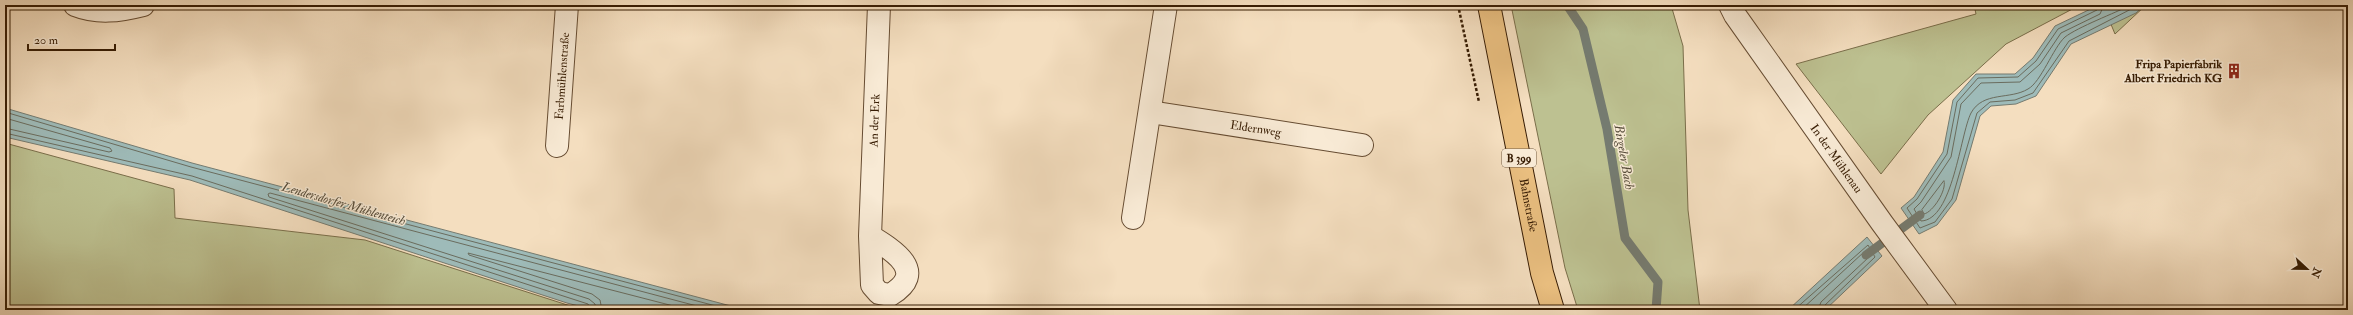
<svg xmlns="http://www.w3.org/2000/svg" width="2353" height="315" font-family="'IM FELL Double Pica',serif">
  <rect width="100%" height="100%" fill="#f4debf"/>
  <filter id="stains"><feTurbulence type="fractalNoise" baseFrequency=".005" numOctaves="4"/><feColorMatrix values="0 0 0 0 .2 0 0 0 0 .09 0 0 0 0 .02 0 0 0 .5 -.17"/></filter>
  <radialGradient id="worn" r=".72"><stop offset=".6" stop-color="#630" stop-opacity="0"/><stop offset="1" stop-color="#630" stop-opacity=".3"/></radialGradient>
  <path fill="#bdc191" stroke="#7a6e4a" d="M 1511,5 L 1671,5 L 1683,46 L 1688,210 L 1700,310 L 1578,310 L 1565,268 Z
    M 1974,5 L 2080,5 L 2006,44 L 1928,115 L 1881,174 L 1796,64 L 1976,14 Z
    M 2103,5 L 2146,5 L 2115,34 Z
    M 5,143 L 174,189 L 175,218 L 365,240 L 583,310 L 5,310 Z"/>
  <path fill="#9ebbb9" stroke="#757b70" d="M 2099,5 L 2145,5 L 2136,13 L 2071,44 L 2036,96 L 2016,104 L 1991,106 L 1980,116 L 1956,200 L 1937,225 L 1919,234 L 1901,208 L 1914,197 L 1943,152 L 1953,100 L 1976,74 L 2015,74 L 2033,58 L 2055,26 Z
    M 5,108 L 192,163 L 746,310 L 594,310 L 567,303 L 190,180 L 5,137 Z
    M 1867,237 L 1882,256 L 1825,310 L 1788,310 Z"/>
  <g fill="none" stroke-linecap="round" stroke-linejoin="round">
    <path stroke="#6a6c5e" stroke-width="1" d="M 2099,5 L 2097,10 L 2058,29 L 2036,61 L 2018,77 L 1978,78 L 1957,102 L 1947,154 L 1917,199 L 1907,208 L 1920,228 L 1935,222 L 1952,199 L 1977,113 L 1990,102 L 2015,100 L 2033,93 L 2069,41 L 2139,5
      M 2104,5 L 2100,14 L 2061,33 L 2040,64 L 2020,82 L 1981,83 L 1961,104 L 1951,157 L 1921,202 L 1914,209 L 1921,221 C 1953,220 1960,135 1971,113 C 1983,91 2010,100 2028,89 C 2041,82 2053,48 2065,37 C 2078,27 2115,13 2131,5
      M 5,112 L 191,167 L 731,310
      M 5,118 L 110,148 L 112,151 L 109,152 L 5,128
      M 5,133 L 192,176 L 588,304 L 591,310
      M 1944,181 C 1947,190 1933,212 1924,214 L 1922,210 Z
      M 596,310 L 595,304 L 589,299 L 269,197 L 268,194 L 270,193 L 712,310
      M 602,310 L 600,300 L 592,294 L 469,255 L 468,253 L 689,310
      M 1794,310 L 1868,245 L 1875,257 L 1824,306 L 1823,310
      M 1801,310 L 1864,252 L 1867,252 L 1869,257 L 1821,302 L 1818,310"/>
    <path stroke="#757b70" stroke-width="9" d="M 1567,5 L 1583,29 L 1607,129 L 1625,238 L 1658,282 L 1656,310
      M 1866,255 L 1920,215"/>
    <defs>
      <g id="minor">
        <path d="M 75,5 C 98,14 119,11 143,5"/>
        <path id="s1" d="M 1730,5 L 1735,15 L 1882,223 L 1946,310"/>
        <path id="s2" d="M 1150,112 L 1362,145"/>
        <path id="s3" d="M 557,146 L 567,5"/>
        <path d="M 1133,218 L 1166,5"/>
        <path id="s4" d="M 870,236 C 893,250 929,272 890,295 L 879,293 L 872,285 L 870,236 L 879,5"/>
      </g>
      <g id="primary">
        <path id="s5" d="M 1489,5 L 1542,273 L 1553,310"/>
      </g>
    </defs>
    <use href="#minor" stroke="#664c32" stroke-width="24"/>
    <use href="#primary" stroke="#371c03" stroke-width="24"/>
    <path stroke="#371c03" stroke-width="2.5" stroke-dasharray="3 2" stroke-linecap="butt" d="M 1458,5 L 1479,102"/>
    <use href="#minor" stroke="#f8ead5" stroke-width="22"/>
    <use href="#primary" stroke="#eabf80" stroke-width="22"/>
  </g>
  <defs>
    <symbol id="building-bare" viewBox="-9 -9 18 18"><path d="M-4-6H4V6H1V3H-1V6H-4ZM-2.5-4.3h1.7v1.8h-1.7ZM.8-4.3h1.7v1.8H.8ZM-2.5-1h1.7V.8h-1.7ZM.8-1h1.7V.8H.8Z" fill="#8f2418" stroke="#f8ead5" stroke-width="2.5" paint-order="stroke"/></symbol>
  </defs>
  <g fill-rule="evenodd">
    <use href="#building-bare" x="2223" y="60" width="22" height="22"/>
  </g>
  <g text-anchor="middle" stroke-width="3" stroke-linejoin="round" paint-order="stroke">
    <rect fill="#f8ead5" stroke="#715a42" stroke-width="1" x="1502" y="149" width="34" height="18" rx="3"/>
    <g font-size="11" font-weight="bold" fill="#371c03">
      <text x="1519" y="162">B 399</text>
    </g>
    <g font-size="12" font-weight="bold" fill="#371c03" stroke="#f8ead5" text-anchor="end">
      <text x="2222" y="68">Fripa Papierfabrik<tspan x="2222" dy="14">Albert Friedrich KG</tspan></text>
    </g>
    <g font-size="12" fill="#371c03" stroke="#f8ead5">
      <text dy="4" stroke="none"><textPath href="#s3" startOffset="70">Farbmühlenstraße</textPath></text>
      <text dy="4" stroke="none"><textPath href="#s4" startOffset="270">An der Erk</textPath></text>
      <text dy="4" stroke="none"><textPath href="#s2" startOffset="107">Eldernweg</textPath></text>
      <text dy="4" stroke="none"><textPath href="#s1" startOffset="187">In der Mühlenau</textPath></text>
      <text dy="4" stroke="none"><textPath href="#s5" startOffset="204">Bahnstraße</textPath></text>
    </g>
    <g font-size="13" font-style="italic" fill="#564c3a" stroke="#f8ead5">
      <text transform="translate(1625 157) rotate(80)" y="5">Birgeler Bach</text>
      <text transform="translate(344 203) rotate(16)" y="5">Lendersdorfer Mühlenteich</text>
    </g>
  </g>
  <rect width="2353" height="315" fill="none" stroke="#f4debf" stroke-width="20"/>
  <rect x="6" y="6" width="2341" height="303" fill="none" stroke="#371c03" stroke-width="2"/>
  <rect x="10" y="10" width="2333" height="295" fill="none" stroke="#371c03"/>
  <g transform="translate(2307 269) rotate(112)" stroke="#f8ead5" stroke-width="3" paint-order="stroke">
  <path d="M0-3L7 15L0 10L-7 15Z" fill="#371c03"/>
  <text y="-6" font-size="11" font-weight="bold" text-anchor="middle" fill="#371c03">N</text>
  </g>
  <path d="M28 44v6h87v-6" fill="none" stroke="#371c03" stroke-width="2"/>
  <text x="34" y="44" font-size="12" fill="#371c03" stroke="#f8ead5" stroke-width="3" paint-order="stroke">20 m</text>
  <rect width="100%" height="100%" filter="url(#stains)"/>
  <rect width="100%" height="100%" fill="url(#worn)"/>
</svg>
